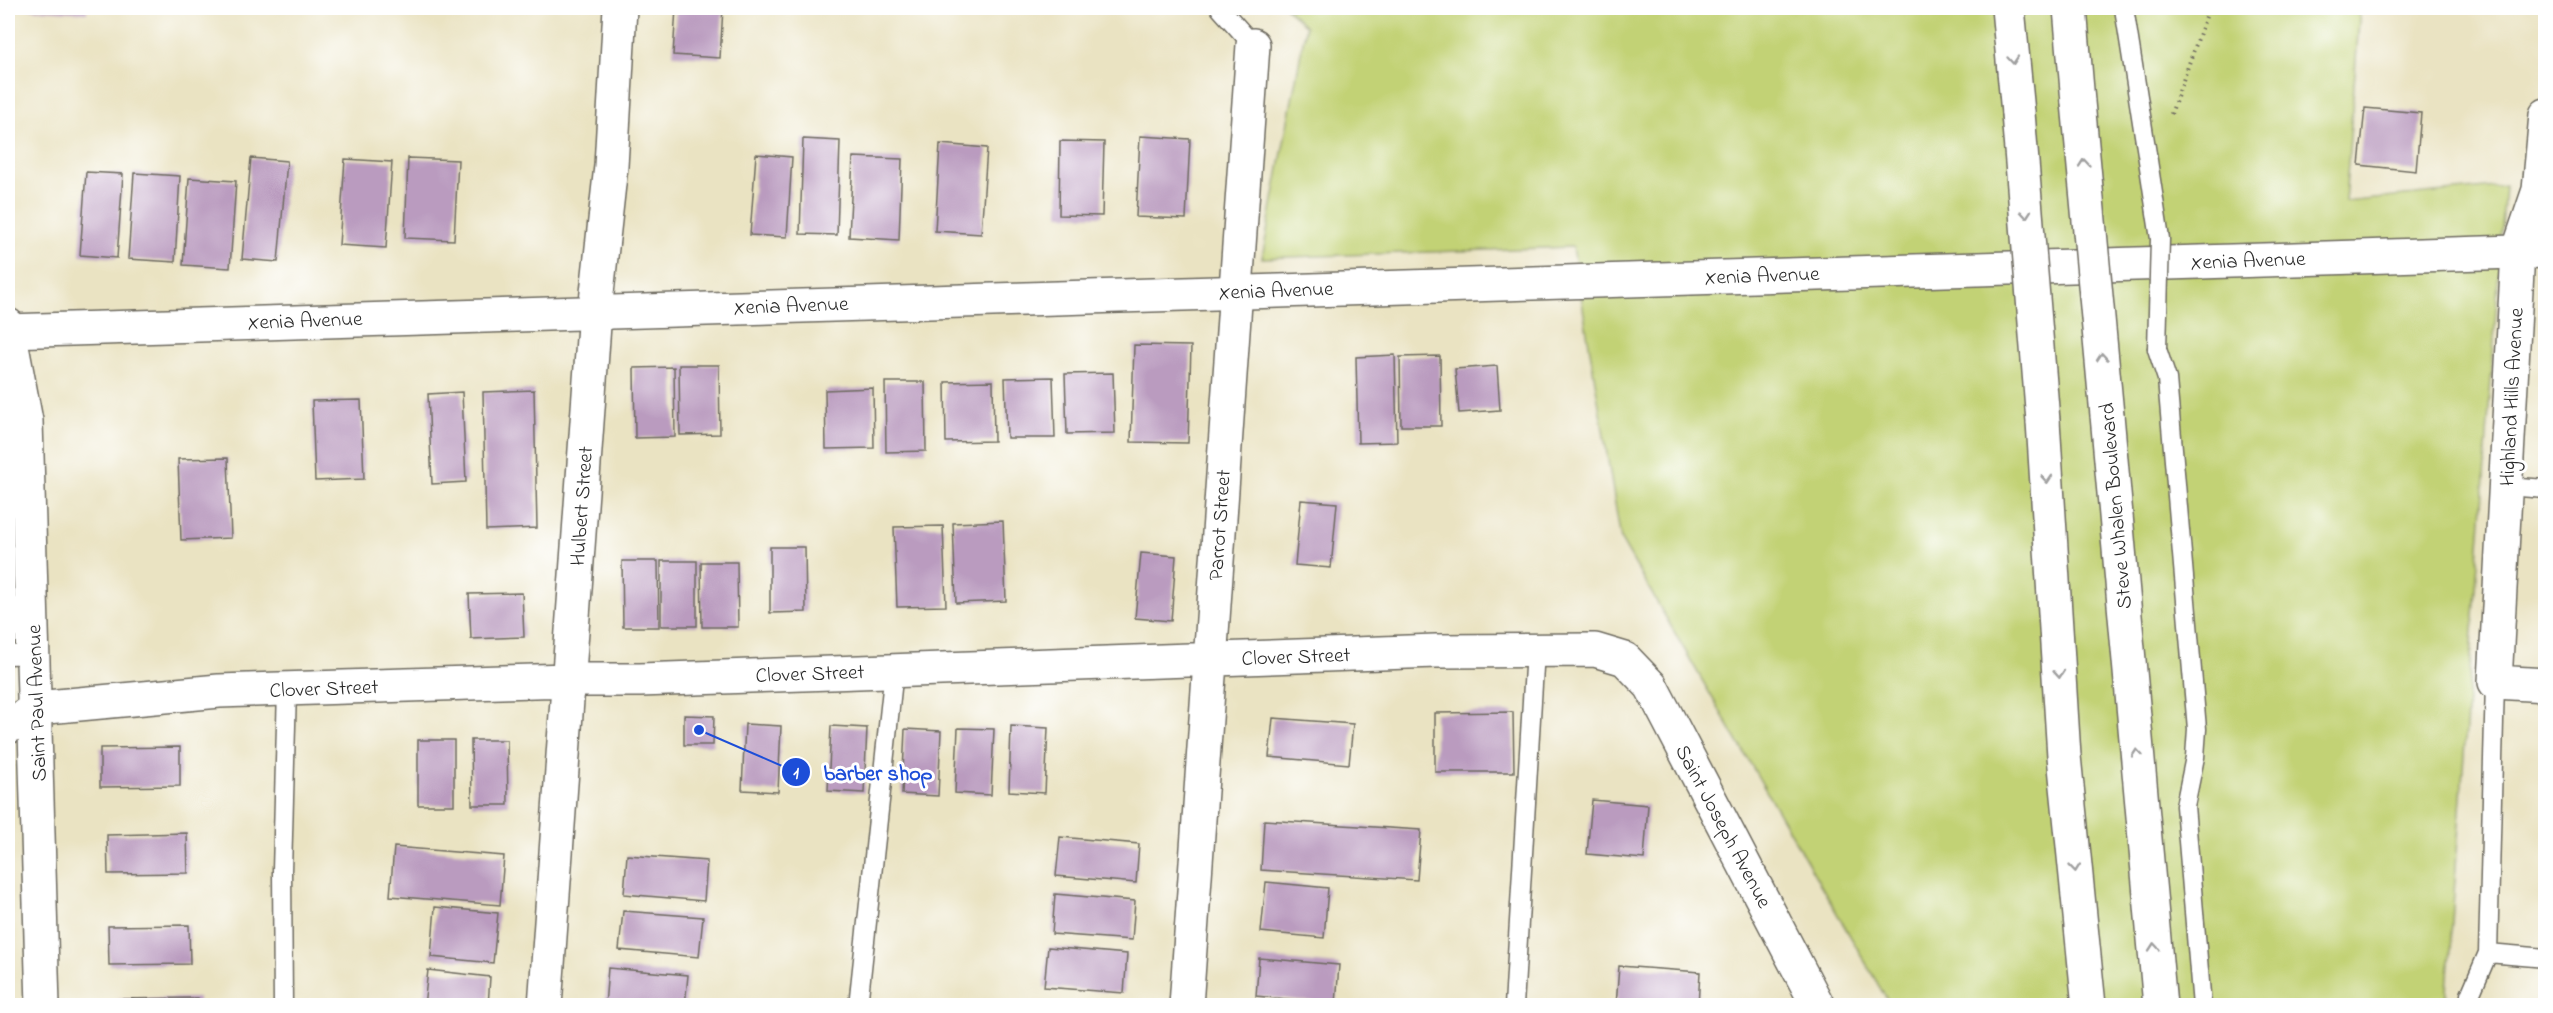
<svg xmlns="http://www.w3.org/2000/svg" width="2553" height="1013" font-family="'Indie Flower',sans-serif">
  <rect width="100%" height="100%" fill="#fff"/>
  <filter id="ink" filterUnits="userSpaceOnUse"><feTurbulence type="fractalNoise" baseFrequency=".0167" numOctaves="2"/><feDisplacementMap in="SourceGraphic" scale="12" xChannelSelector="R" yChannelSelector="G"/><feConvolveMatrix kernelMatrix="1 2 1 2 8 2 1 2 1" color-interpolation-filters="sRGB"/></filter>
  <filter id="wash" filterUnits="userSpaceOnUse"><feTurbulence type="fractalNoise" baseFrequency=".008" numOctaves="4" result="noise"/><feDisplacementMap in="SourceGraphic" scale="24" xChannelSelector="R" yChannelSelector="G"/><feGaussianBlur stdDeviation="1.35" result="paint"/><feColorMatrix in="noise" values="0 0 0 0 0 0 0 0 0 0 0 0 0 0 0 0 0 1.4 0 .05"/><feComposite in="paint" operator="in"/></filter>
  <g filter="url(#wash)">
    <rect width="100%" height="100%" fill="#eae3c2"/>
    <path fill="#c2d275" stroke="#767e50" stroke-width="1.5" d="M 1286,8 L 2360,8 L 2345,202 L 2505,186 L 2446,1005 L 1890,1005 L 1621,540 L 1573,247 L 1262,258 L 1306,26 Z"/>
    <g id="blocks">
      <path fill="#ba9bbf" d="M 27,8 L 87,8 L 87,13 L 27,9 Z
        M 676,8 L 723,8 L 720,58 L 673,55 Z
        M 2365,108 L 2421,113 L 2416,171 L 2359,165 Z
        M 1140,136 L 1190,139 L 1186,219 L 1136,217 Z
        M 803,139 L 840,141 L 837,235 L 800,234 Z
        M 1060,141 L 1104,142 L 1102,216 L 1059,215 Z
        M 940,144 L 987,148 L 981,234 L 935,231 Z
        M 756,154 L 792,157 L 787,237 L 750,235 Z
        M 853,157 L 902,159 L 899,240 L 849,237 Z
        M 251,158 L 287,161 L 278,262 L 242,259 Z
        M 408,158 L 458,160 L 454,240 L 405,238 Z
        M 345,159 L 392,162 L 386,248 L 339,245 Z
        M 86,172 L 123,174 L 117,258 L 80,255 Z
        M 134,173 L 180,176 L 175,262 L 128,259 Z
        M 189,178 L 236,181 L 230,268 L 183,265 Z
        M 1134,345 L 1191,346 L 1188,443 L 1131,442 Z
        M 1395,355 L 1397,442 L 1358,443 L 1356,357 Z
        M 1440,356 L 1441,426 L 1401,426 L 1400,357 Z
        M 679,365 L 719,365 L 720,434 L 680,435 Z
        M 1497,366 L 1500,410 L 1459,413 L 1455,369 Z
        M 674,367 L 675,437 L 635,438 L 634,368 Z
        M 1113,373 L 1115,433 L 1067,434 L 1065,374 Z
        M 1053,377 L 1055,438 L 1007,438 L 1005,378 Z
        M 993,381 L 994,441 L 946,442 L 945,382 Z
        M 885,382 L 925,382 L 926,451 L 886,452 Z
        M 873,388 L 874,448 L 826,449 L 825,390 Z
        M 534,390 L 537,528 L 486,530 L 483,392 Z
        M 462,392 L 466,482 L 432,484 L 428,394 Z
        M 361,400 L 364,479 L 315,481 L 312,401 Z
        M 228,458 L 231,538 L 181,540 L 178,459 Z
        M 1301,500 L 1337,503 L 1331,568 L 1295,565 Z
        M 1003,521 L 1006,601 L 956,603 L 953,523 Z
        M 943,526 L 946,606 L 897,607 L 894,527 Z
        M 770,547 L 805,547 L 806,612 L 770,613 Z
        M 1141,553 L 1176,556 L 1171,621 L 1135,618 Z
        M 622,561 L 658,561 L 659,627 L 623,627 Z
        M 661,561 L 697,561 L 697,626 L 661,626 Z
        M 701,562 L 737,562 L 738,627 L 702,627 Z
        M 522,593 L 524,637 L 471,639 L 469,594 Z
        M 1513,712 L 1514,772 L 1435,772 L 1435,713 Z
        M 684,715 L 714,716 L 713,745 L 684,745 Z
        M 1273,718 L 1353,724 L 1349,764 L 1269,757 Z
        M 745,724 L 781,726 L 778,792 L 742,790 Z
        M 831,726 L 867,728 L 864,793 L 828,791 Z
        M 1011,726 L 1048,728 L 1045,793 L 1009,791 Z
        M 958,728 L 994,729 L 991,795 L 955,793 Z
        M 905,729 L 941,731 L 938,796 L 902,794 Z
        M 418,740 L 454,740 L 454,805 L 418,805 Z
        M 471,740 L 507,740 L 508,805 L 472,805 Z
        M 180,747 L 180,786 L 100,787 L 100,748 Z
        M 1592,800 L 1648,805 L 1644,859 L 1587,854 Z
        M 1264,820 L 1421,830 L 1417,880 L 1261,870 Z
        M 187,833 L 188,873 L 108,874 L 107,835 Z
        M 1060,837 L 1139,844 L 1136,883 L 1056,876 Z
        M 394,847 L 504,856 L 500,905 L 390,896 Z
        M 627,855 L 707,861 L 704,901 L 624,894 Z
        M 1266,882 L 1328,888 L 1324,938 L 1261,932 Z
        M 1055,894 L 1135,901 L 1132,940 L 1052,934 Z
        M 435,907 L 498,913 L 493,963 L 431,957 Z
        M 623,911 L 703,917 L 699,957 L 619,950 Z
        M 189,925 L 190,964 L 109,965 L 108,926 Z
        M 1048,947 L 1127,954 L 1124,993 L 1044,987 Z
        M 1259,958 L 1339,965 L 1336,1004 L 1256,996 Z
        M 1619,966 L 1700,972 L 1698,1006 L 1616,1006 Z
        M 608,968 L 688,975 L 685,1006 L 605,1006 Z
        M 428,970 L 490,977 L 488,1006 L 424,1006 Z
        M 198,998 L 198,1006 L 118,1006 L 117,999 Z"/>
    </g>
  </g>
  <g filter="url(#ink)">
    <use href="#blocks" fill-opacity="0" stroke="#6e6b60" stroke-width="1.5"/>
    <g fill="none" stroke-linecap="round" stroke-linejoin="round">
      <defs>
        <path id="service" d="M 1220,8 L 1253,45
          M 2124,8 L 2147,154
          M 2157,349 L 2167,379 L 2197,729 L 2195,757 L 2185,806 L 2202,1006
          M 2506,486 L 2546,489
          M 8,655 L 34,654
          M 2495,682 L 2488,953 L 2546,958
          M 283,1006 L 282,871 L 287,689
          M 858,1006 L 894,670
          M 1514,1006 L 1535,650
          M 2469,1006 L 2470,995 L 2488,953"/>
        <path id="minor" d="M 2546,115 L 2539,190 L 2518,252 L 2495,682 L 2546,685
          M 8,325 L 26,421 L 43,1006
          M 8,727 L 36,708 L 219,691 L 568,680 L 640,680 L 1436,651 L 1595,650 L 1625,659 L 1651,686 L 1818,1006
          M 545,1006 L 595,311 L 611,166 L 620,8
          M 1186,1006 L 1253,45"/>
        <path id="tertiary" d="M 2008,8 L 2018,113
          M 2070,8 L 2078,102
          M 8,331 L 2546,251
          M 2107,415 L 2160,1006
          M 2043,421 L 2064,756 L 2089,1006"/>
      </defs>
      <use href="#service" stroke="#6e6b60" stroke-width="21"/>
      <use href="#minor" stroke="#6e6b60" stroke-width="36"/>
      <use href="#tertiary" stroke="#6e6b60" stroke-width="36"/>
      <path stroke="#6e6b60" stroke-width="4" stroke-dasharray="1.5 4.5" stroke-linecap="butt" d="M 2171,114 L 2209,8"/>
      <use href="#service" stroke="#fff" stroke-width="18"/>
      <use href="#minor" stroke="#fff" stroke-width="33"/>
      <use href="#tertiary" stroke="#fff" stroke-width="33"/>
      <defs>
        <path id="service-bridge" d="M 2147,154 L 2160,239 L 2157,349"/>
        <path id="tertiary-bridge" d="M 2078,102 L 2107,415
          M 2018,113 L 2043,421"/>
      </defs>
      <use href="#service-bridge" stroke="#6e6b60" stroke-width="21" stroke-linecap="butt"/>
      <use href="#tertiary-bridge" stroke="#6e6b60" stroke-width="36" stroke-linecap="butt"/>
      <use href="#service-bridge" stroke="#fff" stroke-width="18"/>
      <use href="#tertiary-bridge" stroke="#fff" stroke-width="33"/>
    </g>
    <defs><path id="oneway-chevron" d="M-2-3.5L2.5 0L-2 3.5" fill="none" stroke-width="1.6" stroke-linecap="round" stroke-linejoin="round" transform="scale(1.5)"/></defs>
    <g stroke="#a0a0a0">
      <use href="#oneway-chevron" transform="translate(2013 60) rotate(85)"/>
      <use href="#oneway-chevron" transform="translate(2084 163) rotate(-95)"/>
      <use href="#oneway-chevron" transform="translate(2026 214) rotate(85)"/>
      <use href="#oneway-chevron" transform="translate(2102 357) rotate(-95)"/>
      <use href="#oneway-chevron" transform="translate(2047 479) rotate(86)"/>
      <use href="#oneway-chevron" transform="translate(2059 674) rotate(86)"/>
      <use href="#oneway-chevron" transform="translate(2137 753) rotate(-95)"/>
      <use href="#oneway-chevron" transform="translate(2075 868) rotate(84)"/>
      <use href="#oneway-chevron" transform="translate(2154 947) rotate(-95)"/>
    </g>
  </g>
  <g text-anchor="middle" stroke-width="6" stroke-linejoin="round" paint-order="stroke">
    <g font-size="21" fill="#2b2b2b" stroke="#fff">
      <text transform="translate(2248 260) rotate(-2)" y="7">Xenia Avenue</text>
      <text transform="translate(1762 275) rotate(-2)" y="7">Xenia Avenue</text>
      <text transform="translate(1276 290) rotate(-2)" y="7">Xenia Avenue</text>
      <text transform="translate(791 305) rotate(-2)" y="7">Xenia Avenue</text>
      <text transform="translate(305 320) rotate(-2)" y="7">Xenia Avenue</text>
      <text transform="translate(2511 397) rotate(-87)" y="7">Highland Hills Avenue</text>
      <text transform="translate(581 506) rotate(-86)" y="7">Hulbert Street</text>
      <text transform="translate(2115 506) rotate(-95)" y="7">Steve Whalen Boulevard</text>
      <text transform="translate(1219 525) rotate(-86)" y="7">Parrot Street</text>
      <text transform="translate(1296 656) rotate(-2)" y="7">Clover Street</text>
      <text transform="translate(810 673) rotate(-2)" y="7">Clover Street</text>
      <text transform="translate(324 688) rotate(-2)" y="7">Clover Street</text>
      <text transform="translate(36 703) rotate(-92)" y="7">Saint Paul Avenue</text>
      <text transform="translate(1724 826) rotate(62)" y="7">Saint Joseph Avenue</text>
    </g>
  </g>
  <path fill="none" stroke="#1d4ed8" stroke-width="2" d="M699 730L796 772"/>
  <g fill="#1d4ed8" stroke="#fff" stroke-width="2">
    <circle cx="699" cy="730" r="6"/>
    <circle cx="796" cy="772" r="15"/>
  </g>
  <g font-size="18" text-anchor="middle" font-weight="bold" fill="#fff">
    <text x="796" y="778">1</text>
  </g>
  <g font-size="22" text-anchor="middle" font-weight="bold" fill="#1d4ed8" stroke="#fff" stroke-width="6" stroke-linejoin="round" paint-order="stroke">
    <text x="878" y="780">barber shop</text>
  </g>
  <rect width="2553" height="1013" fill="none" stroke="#fff" stroke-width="30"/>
</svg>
